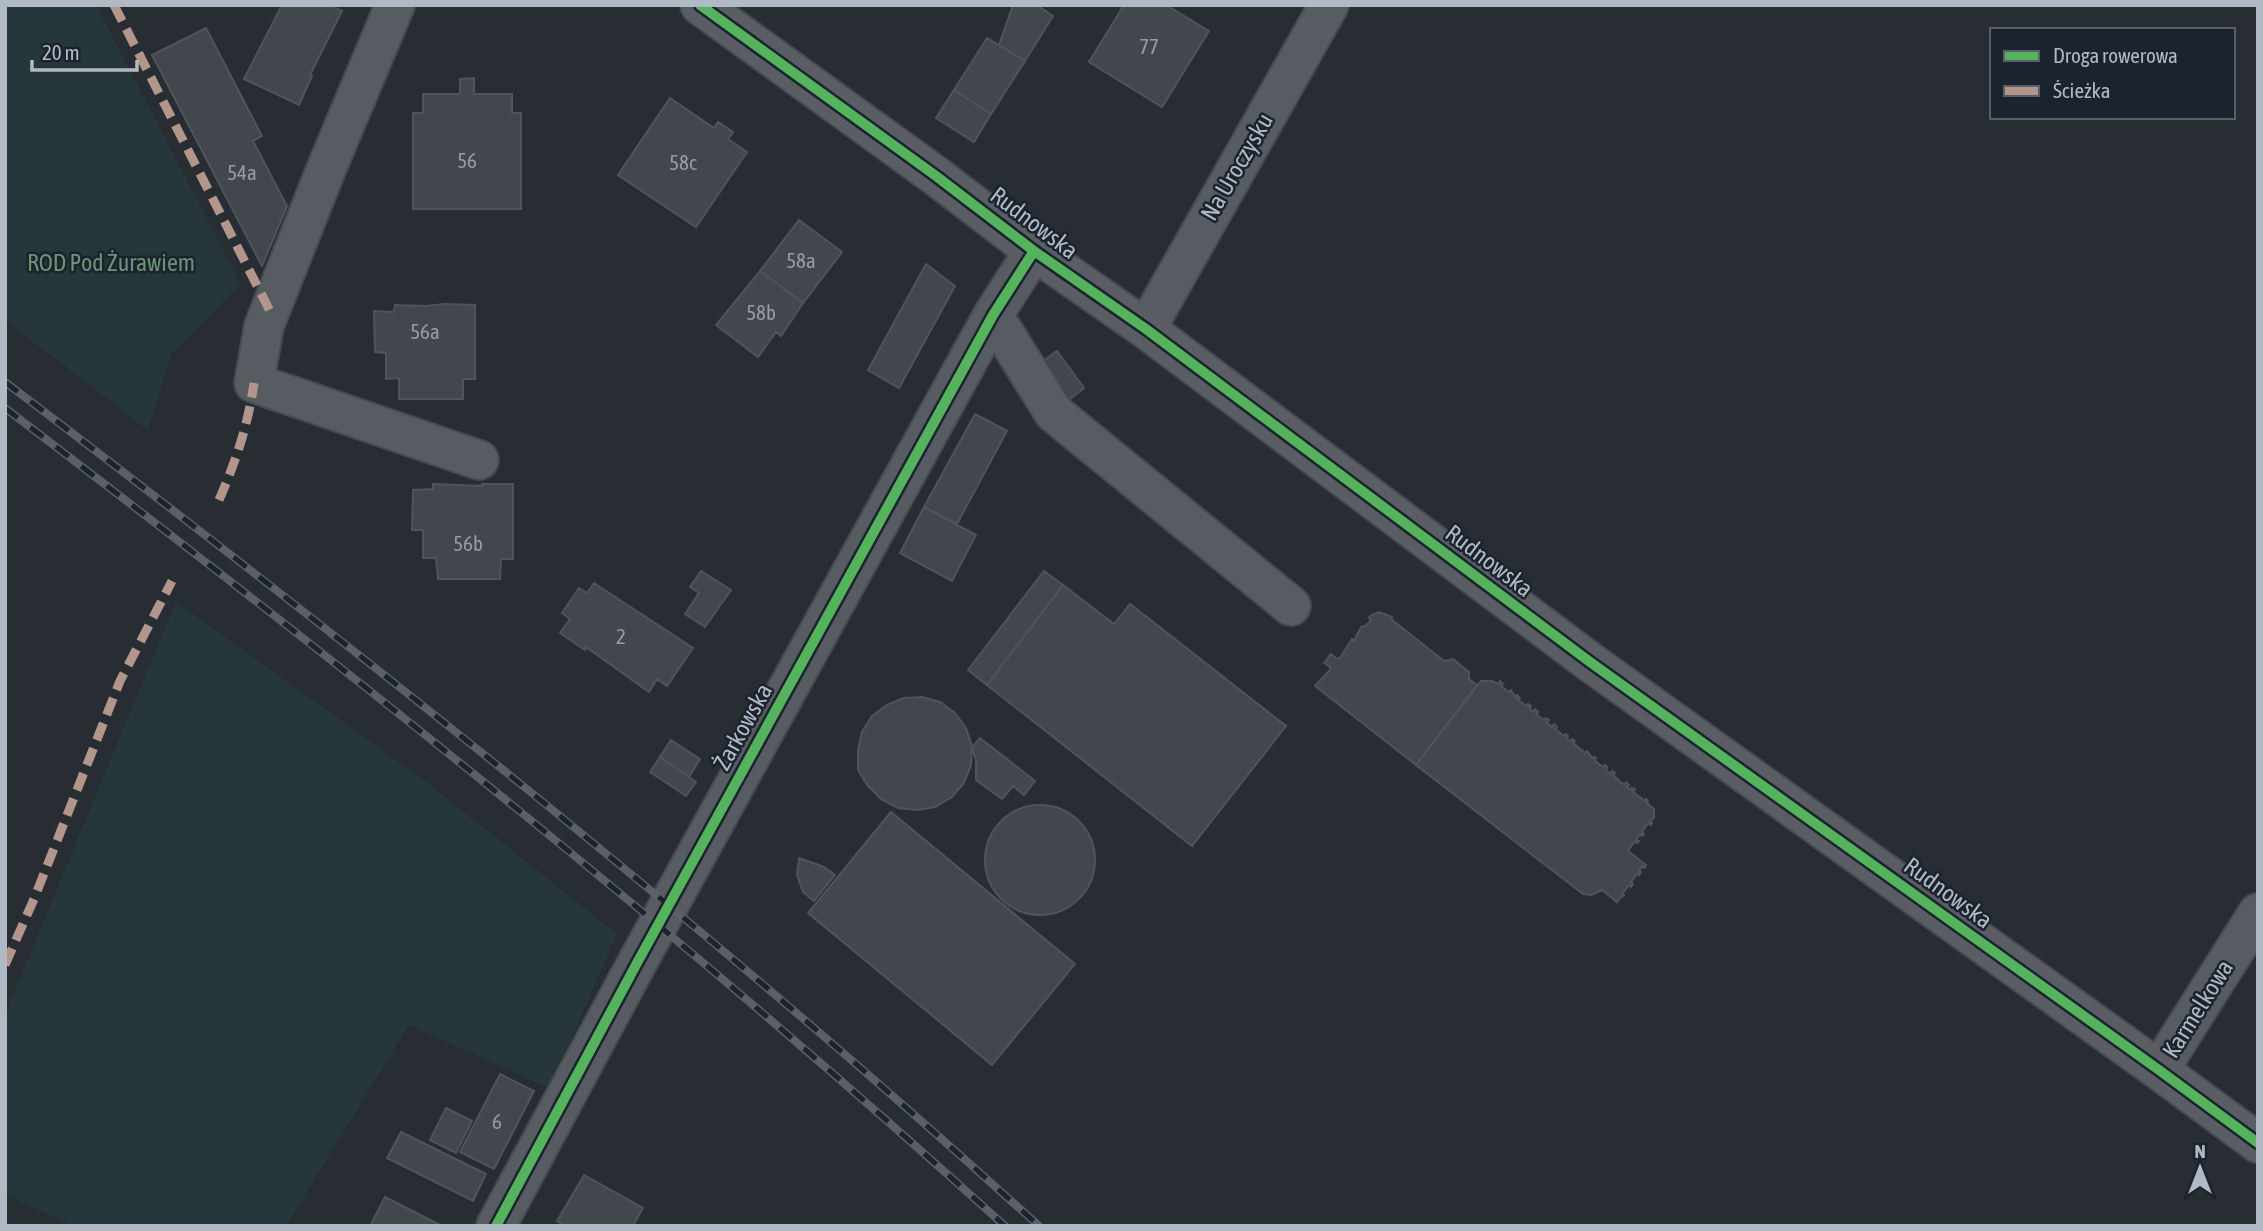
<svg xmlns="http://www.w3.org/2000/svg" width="2263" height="1231" font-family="'Asap Condensed',sans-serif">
  <rect width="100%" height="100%" fill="#282d34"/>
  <path fill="#25373a" d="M 5,5 L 96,5 L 241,284 L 171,355 L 148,430 L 5,320 Z
    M 176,602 L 424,780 L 617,934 L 568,1046 L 547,1087 L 409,1025 L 286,1226 L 73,1226 L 5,1194 L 5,1014 Z"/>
  <path fill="#42464d" stroke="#4f545b" stroke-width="2" d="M 282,5 L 329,5 L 342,11 L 310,75 L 312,76 L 299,105 L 244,79 Z
    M 1013,5 L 1037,5 L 1053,16 L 1025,61 L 999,45 Z
    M 1124,5 L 1166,5 L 1209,31 L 1162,107 L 1089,62 Z
    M 206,28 L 262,136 L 253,141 L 287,206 L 262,266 L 152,55 Z
    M 987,38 L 1025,61 L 991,114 L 954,90 Z
    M 474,78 L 474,94 L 512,94 L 512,113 L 521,113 L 521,209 L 413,209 L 413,113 L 423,113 L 423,94 L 460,94 L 460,79 Z
    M 954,90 L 991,114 L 974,142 L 936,118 Z
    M 670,98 L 714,128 L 718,122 L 733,132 L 728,139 L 747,152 L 696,227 L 618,175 Z
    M 799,220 L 842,252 L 803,303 L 760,271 Z
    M 926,264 L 955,286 L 899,388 L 868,370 Z
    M 760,271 L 803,303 L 781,336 L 776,332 L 758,357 L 716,325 Z
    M 445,304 L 475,305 L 475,379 L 463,379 L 463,399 L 399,399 L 399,378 L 386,379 L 386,353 L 375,352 L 374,311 L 394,312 L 395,305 L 426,306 Z
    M 1057,351 L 1084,388 L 1066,402 L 1039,364 Z
    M 975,414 L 1007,431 L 957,524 L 924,507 Z
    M 433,484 L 482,486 L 482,484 L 513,484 L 513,559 L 501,559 L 500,579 L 438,579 L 436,558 L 423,558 L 423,530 L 412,530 L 413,490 L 433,489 Z
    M 924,507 L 976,535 L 952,581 L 900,553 Z
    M 701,571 L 731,590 L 705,627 L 685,614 L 699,593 L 690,587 Z
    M 1044,571 L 1063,585 L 987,685 L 968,670 Z
    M 594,583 L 693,648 L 667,686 L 657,679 L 649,692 L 586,647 L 585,650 L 560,633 L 570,619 L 562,613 L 579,588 L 587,593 Z
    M 1063,585 L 1114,624 L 1130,604 L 1286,726 L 1192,846 L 987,685 Z
    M 1379,612 L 1392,617 L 1391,619 L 1444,661 L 1453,659 L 1469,672 L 1469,679 L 1477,685 L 1416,765 L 1315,686 L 1330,670 L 1330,667 L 1324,663 L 1331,654 L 1337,659 L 1340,658 L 1352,639 L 1354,641 L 1361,627 L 1363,626 L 1365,627 L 1371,620 L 1369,618 L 1370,616 Z
    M 1481,681 L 1492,681 L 1499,684 L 1500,681 L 1503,684 L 1501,686 L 1509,692 L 1511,690 L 1516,698 L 1517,695 L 1520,698 L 1518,700 L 1527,706 L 1528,704 L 1531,706 L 1529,708 L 1533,712 L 1535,709 L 1538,712 L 1536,714 L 1544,720 L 1546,718 L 1549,720 L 1547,723 L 1552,727 L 1554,724 L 1557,727 L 1555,729 L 1564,736 L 1566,734 L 1568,736 L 1566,738 L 1570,741 L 1572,739 L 1575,741 L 1573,743 L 1585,753 L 1587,751 L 1592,758 L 1594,757 L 1596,758 L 1595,761 L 1603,767 L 1605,765 L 1607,767 L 1606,770 L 1610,774 L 1612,771 L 1615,773 L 1613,775 L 1624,785 L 1626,782 L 1629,785 L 1627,787 L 1631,790 L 1632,788 L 1635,789 L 1633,792 L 1645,801 L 1646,799 L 1648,801 L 1647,803 L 1654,809 L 1654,818 L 1650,821 L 1652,823 L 1651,825 L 1648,823 L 1642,832 L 1644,834 L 1642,836 L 1640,834 L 1636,840 L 1639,841 L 1637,843 L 1635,841 L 1628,851 L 1646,865 L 1645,868 L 1643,866 L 1639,871 L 1641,872 L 1639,875 L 1638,873 L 1631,882 L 1633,884 L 1631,887 L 1629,885 L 1622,894 L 1624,895 L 1617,901 L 1618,903 L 1602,890 L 1591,895 L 1583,894 L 1416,765 Z
    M 922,697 L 940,702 L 955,713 L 966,728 L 972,746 L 971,765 L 964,783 L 952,797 L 935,807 L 917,810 L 898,808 L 881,799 L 868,786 L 858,770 L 858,750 L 862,732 L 872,716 L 887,705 L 904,698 Z
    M 980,738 L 1035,781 L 1024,795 L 1013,786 L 1002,799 L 976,780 L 976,760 L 972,748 Z
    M 671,740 L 700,759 L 689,777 L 660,757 Z
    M 660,757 L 696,782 L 686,796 L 650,772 Z
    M985 860a55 55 0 1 1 110 0a55 55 0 1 1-110 0Z
    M 891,812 L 1075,964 L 992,1065 L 808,913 Z
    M 799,858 L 824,867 L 835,875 L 814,901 L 803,892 L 797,875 Z
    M 500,1074 L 534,1091 L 494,1169 L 460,1152 Z
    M 446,1108 L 472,1121 L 456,1153 L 430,1140 Z
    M 401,1132 L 486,1174 L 473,1201 L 387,1158 Z
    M 584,1175 L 643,1208 L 633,1226 L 565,1226 L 557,1221 Z
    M 385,1197 L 442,1226 L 370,1226 Z"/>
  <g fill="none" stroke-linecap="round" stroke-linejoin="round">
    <defs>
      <path id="minor" d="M 395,5 L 327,167 L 264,326 L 254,383 L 479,460
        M 993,315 L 1054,413 L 1291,606
        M 1146,329 L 1329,5
        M 2159,1070 L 2258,913
        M 496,1226 L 637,963 L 993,315 L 1034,251"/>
      <path id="major" d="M 700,5 L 936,176 L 1034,251 L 1146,329 L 1590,662 L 2159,1070 L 2258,1143"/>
    </defs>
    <use href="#minor" stroke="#46494f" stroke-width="42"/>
    <use href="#major" stroke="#454951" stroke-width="42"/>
    <use href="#minor" stroke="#575b62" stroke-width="38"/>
    <use href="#major" stroke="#5a5d64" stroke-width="38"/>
    <defs>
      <path id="rail" d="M 5,382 C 360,651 709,927 1039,1226
        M 5,408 C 348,669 686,937 1005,1226"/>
    </defs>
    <use href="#rail" stroke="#5b5f66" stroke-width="8"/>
    <use href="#rail" stroke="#1b232e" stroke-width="5" stroke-dasharray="16" stroke-linecap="butt"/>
    <path stroke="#b2968c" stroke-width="9" stroke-dasharray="18 9" stroke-linecap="butt" d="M 114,5 L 270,311
      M 219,500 C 236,461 248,425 254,383
      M 5,965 L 34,899 L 120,681 L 172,581"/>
    <defs>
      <path id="cycleway" d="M 700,5 L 936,176 L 1034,251 L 1146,329 L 1590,662 L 2159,1070 L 2258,1143
        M 496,1226 L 637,963 L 993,315 L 1034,251"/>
    </defs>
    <use href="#cycleway" stroke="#1b232e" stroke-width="15"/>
    <use href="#cycleway" stroke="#56b35d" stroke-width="10"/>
  </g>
  <g text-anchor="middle" stroke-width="5" stroke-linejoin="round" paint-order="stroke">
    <g font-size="21" fill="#959ca7">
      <text x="1149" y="54">77</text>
      <text x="467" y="168">56</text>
      <text x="683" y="170">58c</text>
      <text x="242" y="180">54a</text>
      <text x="801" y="268">58a</text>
      <text x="761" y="320">58b</text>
      <text x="425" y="339">56a</text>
      <text x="468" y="551">56b</text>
      <text x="621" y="644">2</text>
      <text x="497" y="1129">6</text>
    </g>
    <g font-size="24" fill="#b1b9c5" stroke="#1b232e">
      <text transform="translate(1237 167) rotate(-60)" y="8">Na Uroczysku</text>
      <text transform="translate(1034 223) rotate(37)" y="8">Rudnowska</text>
      <text transform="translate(1489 561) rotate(37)" y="8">Rudnowska</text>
      <text transform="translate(743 727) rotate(-61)" y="8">Żarkowska</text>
      <text transform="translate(1948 893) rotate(36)" y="8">Rudnowska</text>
      <text transform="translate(2198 1009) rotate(-58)" y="8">Karmelkowa</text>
    </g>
    <g font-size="24" fill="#699574" stroke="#1b232e">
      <text x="111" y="271">ROD Pod Żurawiem</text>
    </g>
  </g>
  <rect width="2263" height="1231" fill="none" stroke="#b1b9c5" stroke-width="14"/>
  <rect x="1990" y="28" width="245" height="91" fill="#1b232e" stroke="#575f6a" stroke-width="2"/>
  <rect x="2004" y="51" width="35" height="10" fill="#56b35d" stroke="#575f6a" stroke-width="2"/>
  <text x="2053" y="63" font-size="21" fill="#b1b9c5">Droga rowerowa</text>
  <rect x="2004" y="86" width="35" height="10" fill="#b2968c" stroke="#575f6a" stroke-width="2"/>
  <text x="2053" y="98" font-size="21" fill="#b1b9c5">Ścieżka</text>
  <g transform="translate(2200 1168)" stroke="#1b232e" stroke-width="5" paint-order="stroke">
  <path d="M0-5L12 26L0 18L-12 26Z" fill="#b1b9c5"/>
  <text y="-10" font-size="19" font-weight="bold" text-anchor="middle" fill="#b1b9c5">N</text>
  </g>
  <path d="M32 60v10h105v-10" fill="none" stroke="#b1b9c5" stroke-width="3.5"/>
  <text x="42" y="60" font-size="21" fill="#b1b9c5" stroke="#1b232e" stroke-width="5" paint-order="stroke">20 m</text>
</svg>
